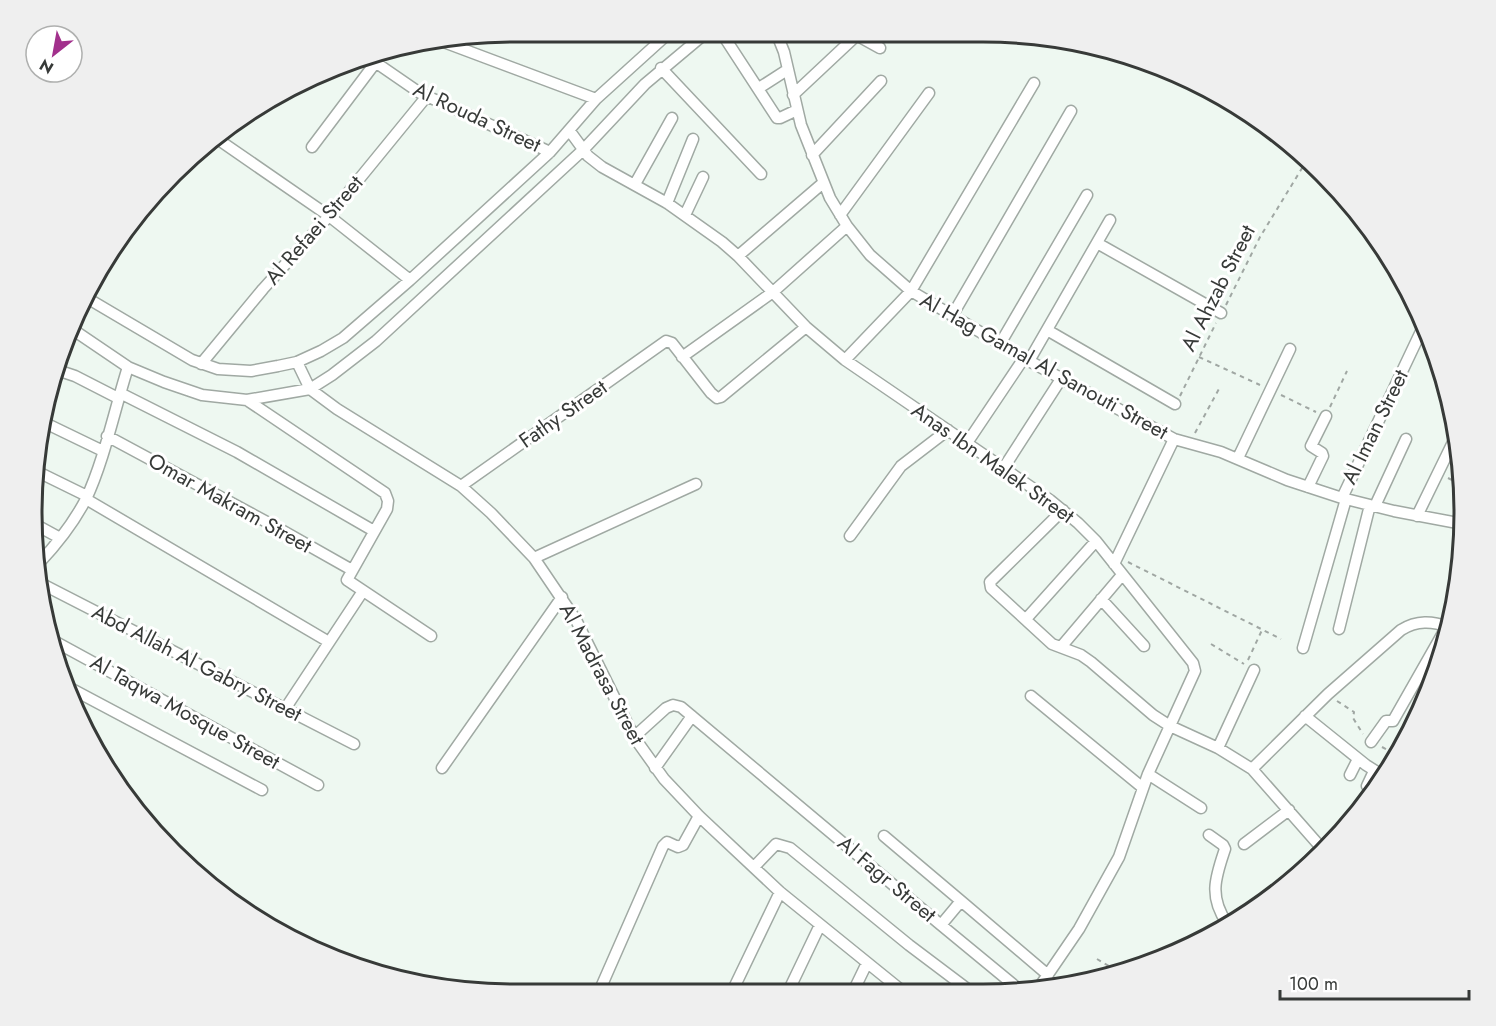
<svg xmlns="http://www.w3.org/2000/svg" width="1496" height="1026" font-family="Jost,sans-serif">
  <rect width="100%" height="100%" fill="#eef8f1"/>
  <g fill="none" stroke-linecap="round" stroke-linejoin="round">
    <defs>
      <path id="minor" d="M 721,32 L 777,118 L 780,118 L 797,110
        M 776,32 L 784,52 L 801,125 L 830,198 L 847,226 L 870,255 L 911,291 L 1029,361 L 1174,439 L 1221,452 L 1287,480 L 1342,498 L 1394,511 L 1463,524
        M 851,32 L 880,48
        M 441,41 L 596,99
        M 375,62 L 420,93 L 550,152
        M 661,68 L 761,174
        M 759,88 L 787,70
        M 793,95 L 857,35
        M 569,130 L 588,156 L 602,167 L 667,203 L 722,242 L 738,256 L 806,327 L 845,360 L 1050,500 L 1078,523 L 1096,541 L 1193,663 L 1195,671 L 1148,774 L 1119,857 L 1079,929 L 1038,989
        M 216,138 L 329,216 L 410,280
        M 312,147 L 385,50
        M 812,155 L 881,81
        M 635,184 L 672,118
        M 667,203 L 693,139
        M 685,215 L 703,177
        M 840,215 L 929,93
        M 1097,243 L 1221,313
        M 738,256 L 823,183
        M 87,298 L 192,360 L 218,369 L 251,371 L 278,366 L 297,362 L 321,351 L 343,338 L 410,280 L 550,152 L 596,99 L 670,32
        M 952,316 L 1071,111
        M 69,327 L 128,367 L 164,382 L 202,395 L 247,400 L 310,389 L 332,375 L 376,341 L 583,150 L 645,84 L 707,32
        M 1047,330 L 1175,404
        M 1000,344 L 1087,195
        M 682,357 L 773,292 L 847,226
        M 845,360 L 911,291 L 1034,83
        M 1029,361 L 1110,220
        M 297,362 L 310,389 L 337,409 L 461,486 L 491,513 L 534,558 L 576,620 L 634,737 L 664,779 L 699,816 L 780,892 L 906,994
        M 201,364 L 263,289 L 329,216 L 427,96
        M 57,370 L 75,376 L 118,398
        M 120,393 L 237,452 L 374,531
        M 247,400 L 385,493 L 388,501 L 387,509 L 347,580 L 431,636
        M 43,422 L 103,451
        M 107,436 L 276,527 L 352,570
        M 967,443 L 1024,358
        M 1238,458 L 1290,349
        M 1003,469 L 1061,379
        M 36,471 L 87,496
        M 461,486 L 666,341 L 672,343 L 711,393 L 717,398 L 721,397 L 806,327
        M 1308,487 L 1323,456 L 1322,453 L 1311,446 L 1326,416
        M 1342,498 L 1425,323
        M 86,499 L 329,642
        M 1375,506 L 1406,439
        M 1063,510 L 990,582 L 991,588 L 1052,644 L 1081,655 L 1091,662 L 1153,715 L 1170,726 L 1218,748 L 1252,769 L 1325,852
        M 1417,516 L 1457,434
        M 38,526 L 60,538
        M 850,536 L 901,466 L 948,430
        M 534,558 L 696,484
        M 39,563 C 57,544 74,522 86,499 C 104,461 115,408 128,367
        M 1114,564 L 1174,439
        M 40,583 L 354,744
        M 1101,599 L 1144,646
        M 1026,619 L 1096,541
        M 1339,629 L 1370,505
        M 52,640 L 318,785
        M 1061,647 L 1122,575
        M 1303,648 L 1346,499
        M 68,687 L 262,790
        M 1031,696 L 1143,788
        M 285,709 L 363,591
        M 1305,716 L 1366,765 L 1385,777
        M 634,737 L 666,708 L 673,705 L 681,707 L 941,925 L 961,901 L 1048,975
        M 1371,742 L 1386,721 L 1393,721 L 1447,626
        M 1218,748 L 1254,670
        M 442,768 L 562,597
        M 655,768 L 692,716
        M 1252,769 L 1328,694 L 1401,630 C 1417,620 1432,621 1449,627
        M 1148,774 L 1201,808
        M 1350,775 L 1358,759
        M 1367,786 L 1374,771
        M 1209,835 L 1223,845 L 1225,849 C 1216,876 1208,896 1227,923
        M 884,836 L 961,901
        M 1244,844 L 1289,810
        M 754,867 L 776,844 L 790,848 L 909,945 L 974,994
        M 1298,872 L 1321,848
        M 941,925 L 1021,991
        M 598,994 L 663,846 L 667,842 L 678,847 L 683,845 L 699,816
        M 731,994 L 780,892
        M 787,994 L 820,925
        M 852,994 L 867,963"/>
    </defs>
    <use href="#minor" stroke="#a0a9a3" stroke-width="13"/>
    <path stroke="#a0a7a3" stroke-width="2" stroke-dasharray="4.5 4.5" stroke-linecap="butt" d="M 1226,305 L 1260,237 L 1307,160
      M 1199,357 L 1260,385
      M 1281,395 L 1316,412
      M 1180,396 L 1216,323
      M 1330,407 L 1347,371
      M 1195,433 L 1220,387
      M 1448,478 L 1462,485
      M 1128,562 L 1281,639
      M 1211,644 L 1244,664
      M 1248,660 L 1262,630
      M 1337,701 L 1354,712 L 1353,718 L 1363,734
      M 1382,747 L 1397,755
      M 1097,959 L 1117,971"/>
    <use href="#minor" stroke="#fff" stroke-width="10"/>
  </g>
  <g text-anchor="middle" stroke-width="6" stroke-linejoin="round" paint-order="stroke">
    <g font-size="21" fill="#373a38" stroke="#fff">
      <text transform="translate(477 117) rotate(25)" y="7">Al Rouda Street</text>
      <text transform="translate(314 230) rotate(-49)" y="7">Al Refaei Street</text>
      <text transform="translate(1218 288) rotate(-63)" y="7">Al Ahzab Street</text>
      <text transform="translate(1044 366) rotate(29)" y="7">Al Hag Gamal Al Sanouti Street</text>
      <text transform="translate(563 414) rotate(-35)" y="7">Fathy Street</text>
      <text transform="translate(1375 427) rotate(-64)" y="7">Al Iman Street</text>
      <text transform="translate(993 463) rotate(35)" y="7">Anas Ibn Malek Street</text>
      <text transform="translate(230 503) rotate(29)" y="7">Omar Makram Street</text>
      <text transform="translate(197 663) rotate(27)" y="7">Abd Allah Al Gabry Street</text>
      <text transform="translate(602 674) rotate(62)" y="7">Al Madrasa Street</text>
      <text transform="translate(185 712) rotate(29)" y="7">Al Taqwa Mosque Street</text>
      <text transform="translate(887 879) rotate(40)" y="7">Al Fagr Street</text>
    </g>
  </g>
  <path d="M0 0H1496V1026H0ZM513 42H983A471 471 0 0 1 1454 513V513A471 471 0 0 1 983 984H513A471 471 0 0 1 42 513V513A471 471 0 0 1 513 42Z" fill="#efefef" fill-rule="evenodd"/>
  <path fill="none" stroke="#373a38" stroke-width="3" d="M513 42H983A471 471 0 0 1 1454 513V513A471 471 0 0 1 983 984H513A471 471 0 0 1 42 513V513A471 471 0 0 1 513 42Z"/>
  <g transform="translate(54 54) rotate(211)"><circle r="28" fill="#ffffff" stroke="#afb0af" stroke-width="1.5"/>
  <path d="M0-4.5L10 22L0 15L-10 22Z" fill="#a2308c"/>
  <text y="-9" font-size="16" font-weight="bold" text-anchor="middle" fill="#373a38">N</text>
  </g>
  <path d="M1280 990v9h189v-9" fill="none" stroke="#373a38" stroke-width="3"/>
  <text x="1289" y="990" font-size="18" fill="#373a38" stroke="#ffffff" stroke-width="4.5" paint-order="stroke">100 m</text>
</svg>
